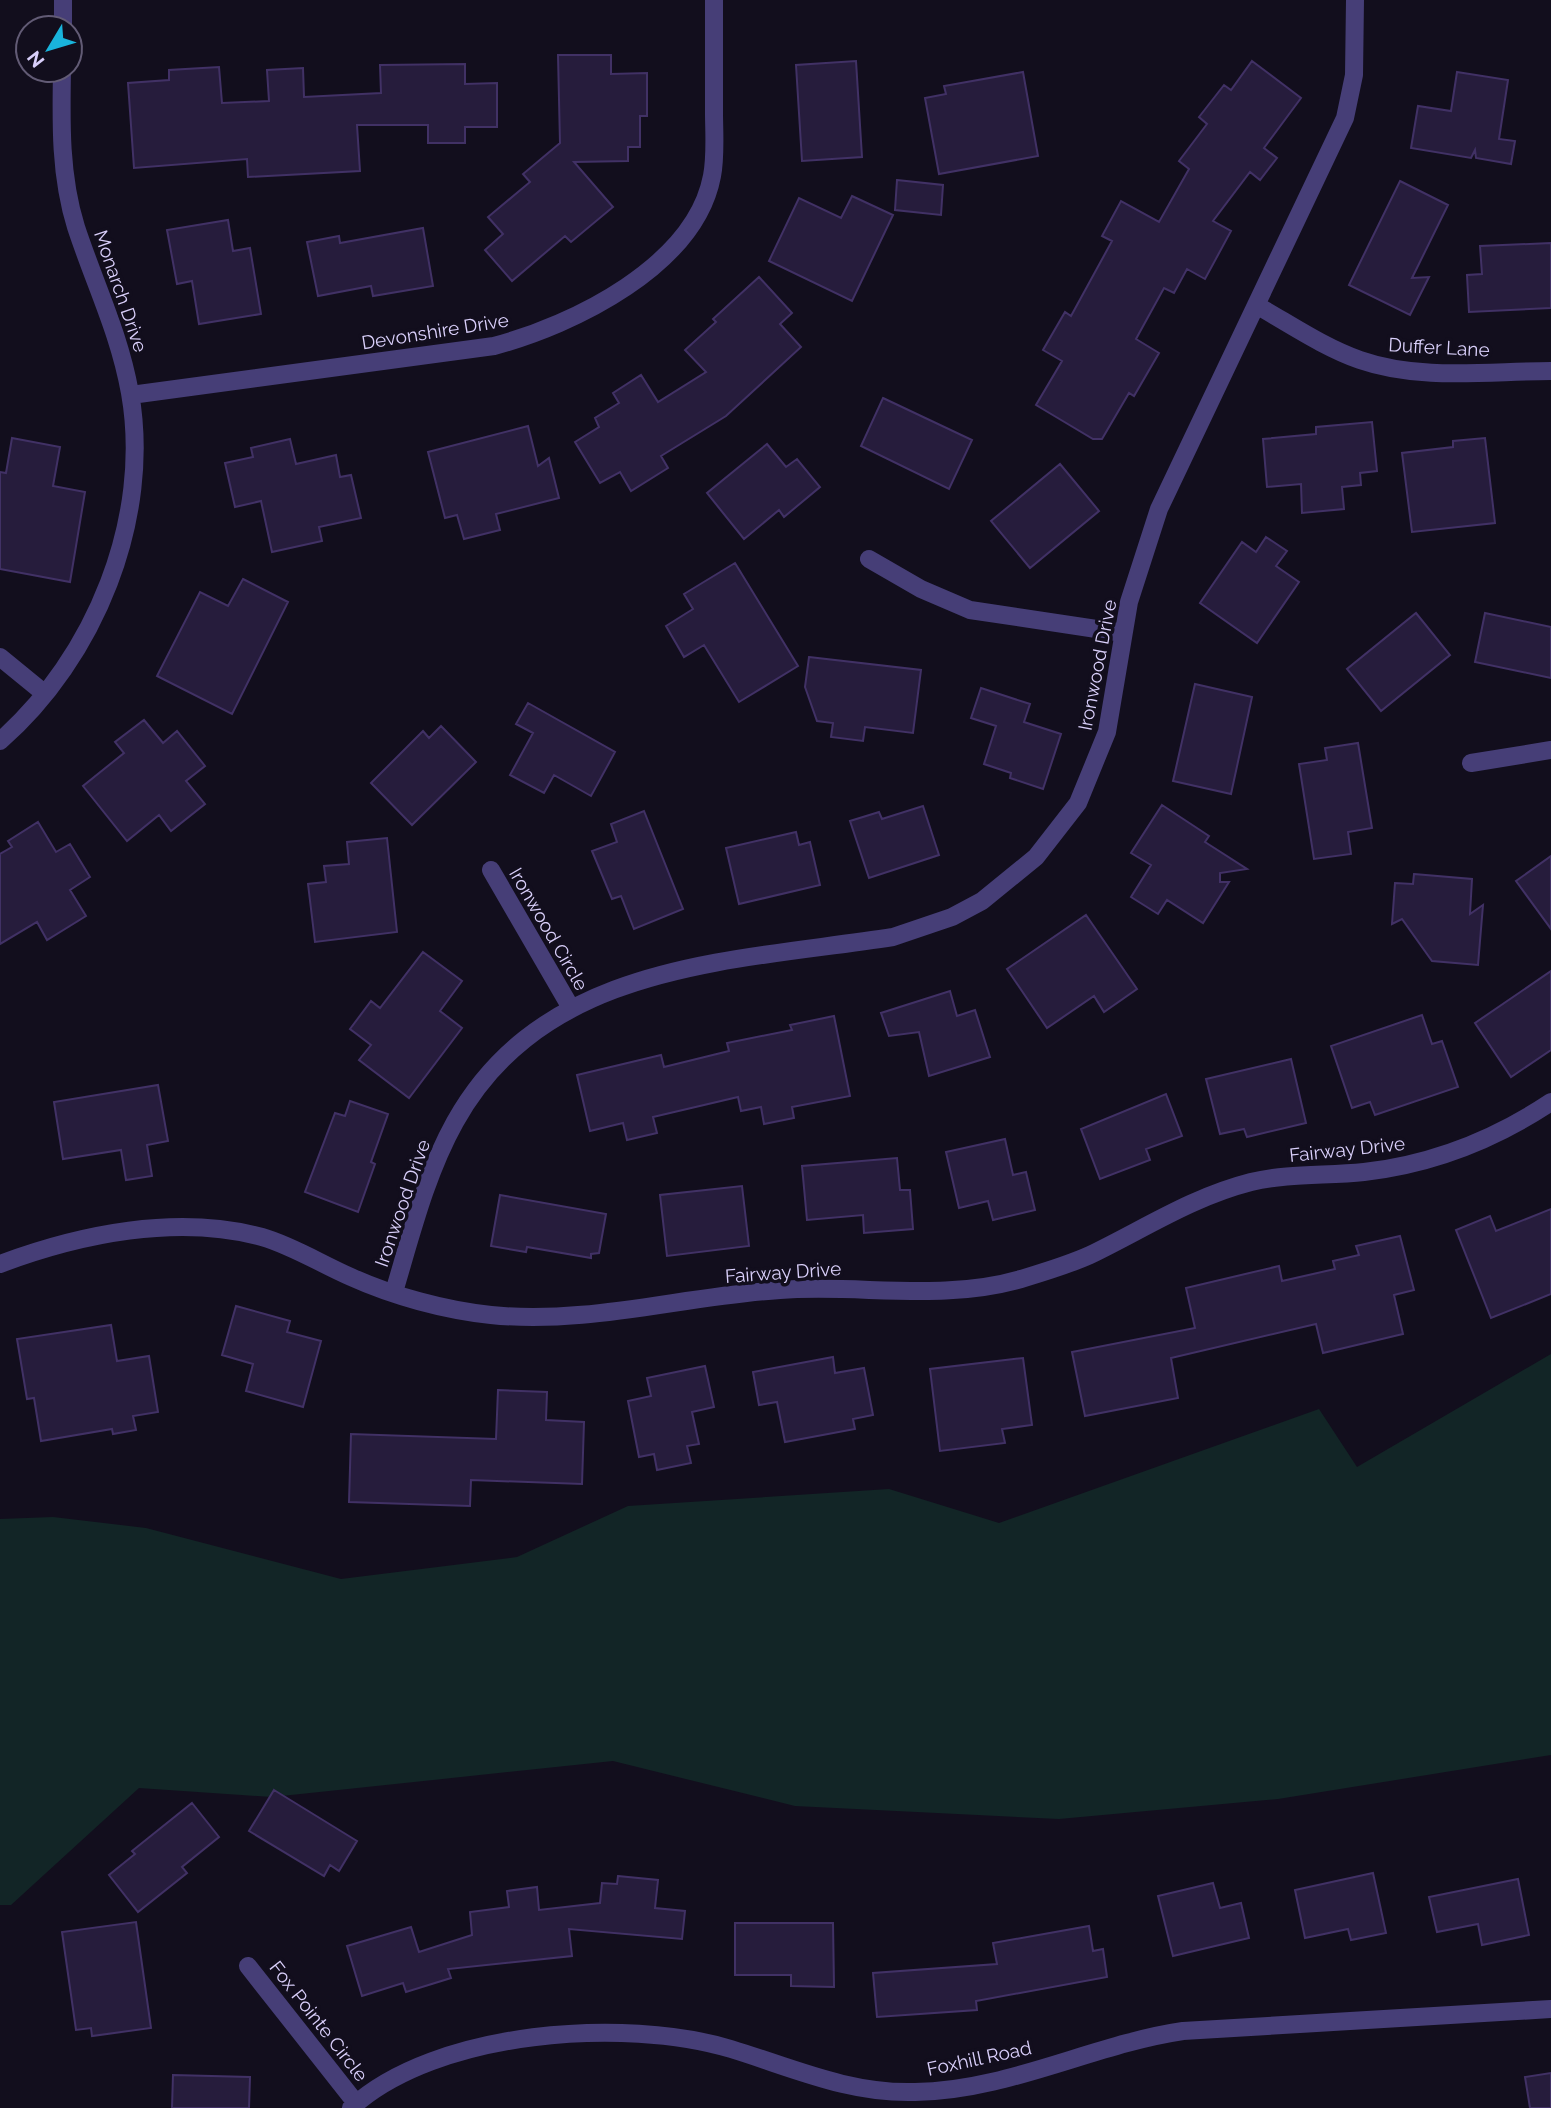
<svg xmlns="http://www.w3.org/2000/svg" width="1551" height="2108" font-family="Raleway,sans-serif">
  <rect width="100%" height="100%" fill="#120e1d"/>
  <path fill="#122526" d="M 1551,1354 L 1551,1755 L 1278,1799 L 1059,1819 L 795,1806 L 613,1761 L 272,1797 L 139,1788 L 11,1905 L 0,1905 L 0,1519 L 53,1517 L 146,1528 L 341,1579 L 517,1557 L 628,1506 L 889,1489 L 999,1523 L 1319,1409 L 1357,1467 Z"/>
  <path fill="#261c3c" stroke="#413165" stroke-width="2" d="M 558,55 L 611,55 L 611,74 L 647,73 L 647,116 L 640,116 L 640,147 L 628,147 L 628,161 L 574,162 L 613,207 L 571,242 L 565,236 L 512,281 L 485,250 L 503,234 L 488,217 L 530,182 L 523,174 L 560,143 Z
    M 856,61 L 862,157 L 802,161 L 796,65 Z
    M 1252,61 L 1301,98 L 1264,148 L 1277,158 L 1260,180 L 1250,172 L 1213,221 L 1231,231 L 1205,279 L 1187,269 L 1174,293 L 1164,288 L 1136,339 L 1159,353 L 1134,396 L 1129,393 L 1102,439 L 1093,439 L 1036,405 L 1062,361 L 1043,350 L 1065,312 L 1071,316 L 1112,241 L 1102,236 L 1121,201 L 1159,222 L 1189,169 L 1179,161 L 1207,124 L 1199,117 L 1224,85 L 1231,90 Z
    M 465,64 L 465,84 L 497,83 L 497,127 L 465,127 L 465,143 L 428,143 L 428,125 L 357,125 L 360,171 L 248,177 L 247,159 L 134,168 L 128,83 L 169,80 L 169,70 L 219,67 L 222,103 L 269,101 L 267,70 L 303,68 L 304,97 L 381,93 L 380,65 Z
    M 1023,72 L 1038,156 L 939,174 L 925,98 L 946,94 L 944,86 Z
    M 1457,72 L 1508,80 L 1499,139 L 1515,141 L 1511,164 L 1476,158 L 1475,150 L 1471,158 L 1411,148 L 1418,106 L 1451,111 Z
    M 897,180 L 943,185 L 941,215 L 895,210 Z
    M 1400,181 L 1448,205 L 1412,278 L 1429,277 L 1410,315 L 1349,285 Z
    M 852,196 L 893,215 L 852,301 L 769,261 L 799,198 L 841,218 Z
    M 228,220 L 233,251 L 250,248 L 261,314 L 199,324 L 192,281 L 177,284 L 167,230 Z
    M 423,228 L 433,286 L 373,296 L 371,286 L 318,296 L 307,242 L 339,236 L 340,243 Z
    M 1551,243 L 1551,308 L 1469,312 L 1467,275 L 1482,274 L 1480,246 Z
    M 759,277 L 792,313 L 780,324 L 801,347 L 726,416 L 661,456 L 668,468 L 631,491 L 620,472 L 600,483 L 575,442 L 599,427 L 595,418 L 619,403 L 613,393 L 641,375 L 658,402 L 706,372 L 685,350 L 716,322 L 713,319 Z
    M 883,398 L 972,440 L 949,489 L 861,446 Z
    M 1372,422 L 1377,471 L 1360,473 L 1361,485 L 1342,487 L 1344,509 L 1302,513 L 1301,484 L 1267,487 L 1263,439 L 1316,434 L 1316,427 Z
    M 528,426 L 538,466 L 549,458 L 559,498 L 496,514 L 500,530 L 464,539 L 457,515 L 445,518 L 428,452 Z
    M 12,438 L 60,447 L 53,486 L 85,492 L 70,582 L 0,569 L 0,472 L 6,473 Z
    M 1485,438 L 1495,523 L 1412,532 L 1402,453 L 1453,447 L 1453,441 Z
    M 290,439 L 296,464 L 336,455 L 340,477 L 351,475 L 361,518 L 319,527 L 322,541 L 272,552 L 261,501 L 235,507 L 225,463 L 253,457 L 251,448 Z
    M 767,444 L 786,467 L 797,459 L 820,487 L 784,517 L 779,510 L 744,539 L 707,493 Z
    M 1060,464 L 1099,511 L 1030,568 L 991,521 Z
    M 1266,537 L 1287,551 L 1276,566 L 1299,582 L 1257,643 L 1200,603 L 1242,542 L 1256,552 Z
    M 735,563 L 798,666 L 739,702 L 704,645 L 684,657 L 666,626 L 693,609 L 684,594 Z
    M 243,579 L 288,602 L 232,714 L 157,676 L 200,592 L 228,606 Z
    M 1416,613 L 1450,655 L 1381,711 L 1347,669 Z
    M 1485,613 L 1551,627 L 1551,678 L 1475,662 Z
    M 809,657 L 921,670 L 913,733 L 865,727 L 863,741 L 831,737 L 833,723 L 817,721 L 805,687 Z
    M 1195,684 L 1252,697 L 1231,794 L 1173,781 Z
    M 981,688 L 1030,704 L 1024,722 L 1061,734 L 1043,789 L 1010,778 L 1011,773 L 984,764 L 996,726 L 971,718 Z
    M 528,703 L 615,752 L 591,796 L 554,775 L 544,793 L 510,775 L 533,733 L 516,724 Z
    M 144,720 L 163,743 L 177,731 L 205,766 L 186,781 L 205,804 L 171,831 L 159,815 L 127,841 L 83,786 L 124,753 L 115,742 Z
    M 441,726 L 476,762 L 412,825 L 371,783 L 423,731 L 429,738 Z
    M 1358,743 L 1372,828 L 1348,832 L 1351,854 L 1314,859 L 1299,764 L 1327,760 L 1325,748 Z
    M 1162,805 L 1209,836 L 1205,842 L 1247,869 L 1220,873 L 1220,882 L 1229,882 L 1203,923 L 1167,900 L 1158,914 L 1131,897 L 1151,865 L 1131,853 Z
    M 923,806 L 939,855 L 869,878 L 850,821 L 879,812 L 882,819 Z
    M 644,811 L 683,909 L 634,929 L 621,896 L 612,899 L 592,851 L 617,842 L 611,824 Z
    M 38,822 L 56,852 L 70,844 L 90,877 L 70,890 L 86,916 L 47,940 L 37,922 L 0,944 L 0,854 L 12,847 L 8,841 Z
    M 796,832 L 799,845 L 810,842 L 820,885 L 739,904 L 726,848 Z
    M 387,838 L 397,932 L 315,942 L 308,884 L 326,882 L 324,866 L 349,864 L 347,842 Z
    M 1551,856 L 1551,929 L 1516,881 Z
    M 1414,874 L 1472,879 L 1470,914 L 1483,905 L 1478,965 L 1432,961 L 1402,919 L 1392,924 L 1395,883 L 1413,884 Z
    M 1086,915 L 1137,989 L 1104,1012 L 1094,996 L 1047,1028 L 1007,969 Z
    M 423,952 L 462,981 L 440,1011 L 462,1028 L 409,1098 L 359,1060 L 371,1045 L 350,1029 L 371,1001 L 380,1008 Z
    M 1551,971 L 1551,1050 L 1511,1077 L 1475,1023 Z
    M 950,991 L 957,1016 L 975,1010 L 990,1057 L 929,1076 L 919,1032 L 889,1036 L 881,1013 Z
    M 1422,1015 L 1432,1044 L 1442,1041 L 1458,1087 L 1375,1115 L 1370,1102 L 1352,1108 L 1331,1046 Z
    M 834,1016 L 850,1096 L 792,1107 L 794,1118 L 764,1124 L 761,1107 L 741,1111 L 738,1097 L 653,1117 L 657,1133 L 627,1140 L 623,1123 L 590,1131 L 577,1075 L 661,1055 L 664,1067 L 729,1051 L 727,1043 L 792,1030 L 790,1025 Z
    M 1291,1059 L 1306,1123 L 1247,1137 L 1244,1129 L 1220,1134 L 1206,1079 Z
    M 158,1085 L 168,1141 L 147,1145 L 152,1176 L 126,1180 L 121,1150 L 63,1159 L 54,1102 Z
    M 1166,1094 L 1182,1136 L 1146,1149 L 1150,1160 L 1100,1179 L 1081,1129 Z
    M 350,1101 L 388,1114 L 371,1162 L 375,1164 L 358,1212 L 305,1192 L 335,1113 L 345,1116 Z
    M 1005,1139 L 1013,1175 L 1026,1172 L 1035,1210 L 993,1220 L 988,1201 L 959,1208 L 946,1152 Z
    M 897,1158 L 900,1190 L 910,1190 L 913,1229 L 864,1233 L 863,1215 L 807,1220 L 802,1166 Z
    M 742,1186 L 749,1246 L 667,1256 L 660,1195 Z
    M 500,1195 L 606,1214 L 599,1253 L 591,1254 L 591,1258 L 527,1247 L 526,1252 L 491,1246 Z
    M 1551,1209 L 1551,1294 L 1491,1318 L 1456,1230 L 1490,1216 L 1496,1231 Z
    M 1400,1236 L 1414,1290 L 1394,1295 L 1403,1334 L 1323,1353 L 1316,1324 L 1171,1358 L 1178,1398 L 1085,1416 L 1072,1352 L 1195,1328 L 1186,1288 L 1279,1266 L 1282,1281 L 1335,1269 L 1333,1261 L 1359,1255 L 1356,1246 Z
    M 236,1306 L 290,1321 L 287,1332 L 321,1341 L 303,1407 L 246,1391 L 253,1364 L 222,1355 Z
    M 111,1325 L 117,1361 L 149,1356 L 158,1412 L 133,1416 L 136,1430 L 113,1434 L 112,1429 L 41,1441 L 34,1398 L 27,1399 L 17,1339 Z
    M 833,1357 L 835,1373 L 864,1368 L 873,1415 L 853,1419 L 855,1429 L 785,1442 L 777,1402 L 759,1405 L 753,1372 Z
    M 1023,1358 L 1032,1425 L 1002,1429 L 1005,1443 L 940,1451 L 930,1369 Z
    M 705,1366 L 714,1407 L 692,1412 L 699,1444 L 687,1446 L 691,1463 L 657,1470 L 654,1454 L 639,1457 L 628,1401 L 651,1396 L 647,1378 Z
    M 498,1390 L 547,1392 L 546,1420 L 584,1422 L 582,1484 L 471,1480 L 470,1506 L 349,1502 L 351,1434 L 496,1439 Z
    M 274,1790 L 357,1841 L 339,1871 L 330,1865 L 324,1876 L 249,1831 Z
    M 192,1803 L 219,1837 L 182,1867 L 187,1873 L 138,1912 L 109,1875 L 135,1854 L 132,1851 Z
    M 1373,1873 L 1386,1933 L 1351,1940 L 1348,1929 L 1305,1938 L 1295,1890 Z
    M 618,1876 L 658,1880 L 655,1908 L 685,1911 L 682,1939 L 569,1929 L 572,1956 L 448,1969 L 451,1978 L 406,1992 L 403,1983 L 362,1996 L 347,1946 L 411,1927 L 419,1952 L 472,1935 L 470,1912 L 509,1907 L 507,1891 L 537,1887 L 539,1910 L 600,1903 L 602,1883 L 617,1884 Z
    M 1518,1879 L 1529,1935 L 1482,1945 L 1478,1924 L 1437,1932 L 1429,1897 Z
    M 1213,1883 L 1220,1908 L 1241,1903 L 1249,1938 L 1173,1956 L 1158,1896 Z
    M 136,1922 L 151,2028 L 92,2036 L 91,2028 L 76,2030 L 62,1932 Z
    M 735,1923 L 833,1923 L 834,1987 L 791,1986 L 791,1975 L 735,1975 Z
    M 1089,1926 L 1093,1951 L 1103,1949 L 1107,1977 L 976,2001 L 977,2010 L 877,2017 L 873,1973 L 997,1964 L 993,1943 Z
    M 1551,2073 L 1551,2108 L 1530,2108 L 1525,2077 Z
    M 173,2075 L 250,2077 L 249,2108 L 172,2108 Z"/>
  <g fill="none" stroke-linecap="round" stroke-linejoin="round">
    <path stroke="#463e77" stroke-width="18" d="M 63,28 L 63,0
      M 1256,305 C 1290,324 1323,347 1360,360 C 1420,381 1489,371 1551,371
      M 131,395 L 494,346 C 573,325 695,266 712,176 C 716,156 714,133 714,112 C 714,75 714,37 714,0
      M 869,559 L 921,589 L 970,610 L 1123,633
      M 0,657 L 44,693
      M 0,741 C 95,658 152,518 130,393 C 119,332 95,285 76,227 C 60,176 61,123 62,70
      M 1471,763 L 1551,750
      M 491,870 L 571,1008
      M 0,1264 C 80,1234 177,1214 262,1237 C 293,1246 321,1264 351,1277 C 393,1296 444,1310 491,1315 C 588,1325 683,1296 780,1290 C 860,1284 942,1302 1021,1279 C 1044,1272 1068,1265 1090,1255 C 1144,1229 1192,1197 1251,1182 C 1289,1173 1326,1176 1364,1172 C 1433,1164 1494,1140 1551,1102
      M 394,1292 C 411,1235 426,1174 455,1122 C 545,961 733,962 893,937 L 952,917 L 982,901 L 1036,857 L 1078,803 L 1107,732 L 1129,602 L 1159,509 L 1345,118 L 1354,75 L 1355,0
      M 248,1966 L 356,2103
      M 351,2108 C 436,2030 625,2017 731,2049 C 793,2068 849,2094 915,2092 C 1007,2091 1094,2044 1183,2031 L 1551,2009"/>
  </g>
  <g text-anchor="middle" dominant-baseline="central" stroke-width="7" stroke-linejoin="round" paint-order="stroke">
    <g font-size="19" fill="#d9cffa" stroke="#120e1d">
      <text transform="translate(121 291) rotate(71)">Monarch Drive</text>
      <text transform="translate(435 331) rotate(-9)">Devonshire Drive</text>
      <text transform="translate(1439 347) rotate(3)">Duffer Lane</text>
      <text transform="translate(1097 665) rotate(-79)">Ironwood Drive</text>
      <text transform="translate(549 929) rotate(60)">Ironwood Circle</text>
      <text transform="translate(1347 1149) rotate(-6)">Fairway Drive</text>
      <text transform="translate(402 1203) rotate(-71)">Ironwood Drive</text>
      <text transform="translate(783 1272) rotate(-4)">Fairway Drive</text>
      <text transform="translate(319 2021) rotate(52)">Fox Pointe Circle</text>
      <text transform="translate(979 2058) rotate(-12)">Foxhill Road</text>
    </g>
  </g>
  <g transform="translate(49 49) rotate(232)"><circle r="33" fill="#120e1d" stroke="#625b75" stroke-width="2"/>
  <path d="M0-5L12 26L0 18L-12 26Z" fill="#19b4dc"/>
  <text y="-10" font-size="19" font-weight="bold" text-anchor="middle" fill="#d9cffa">N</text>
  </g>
</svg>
